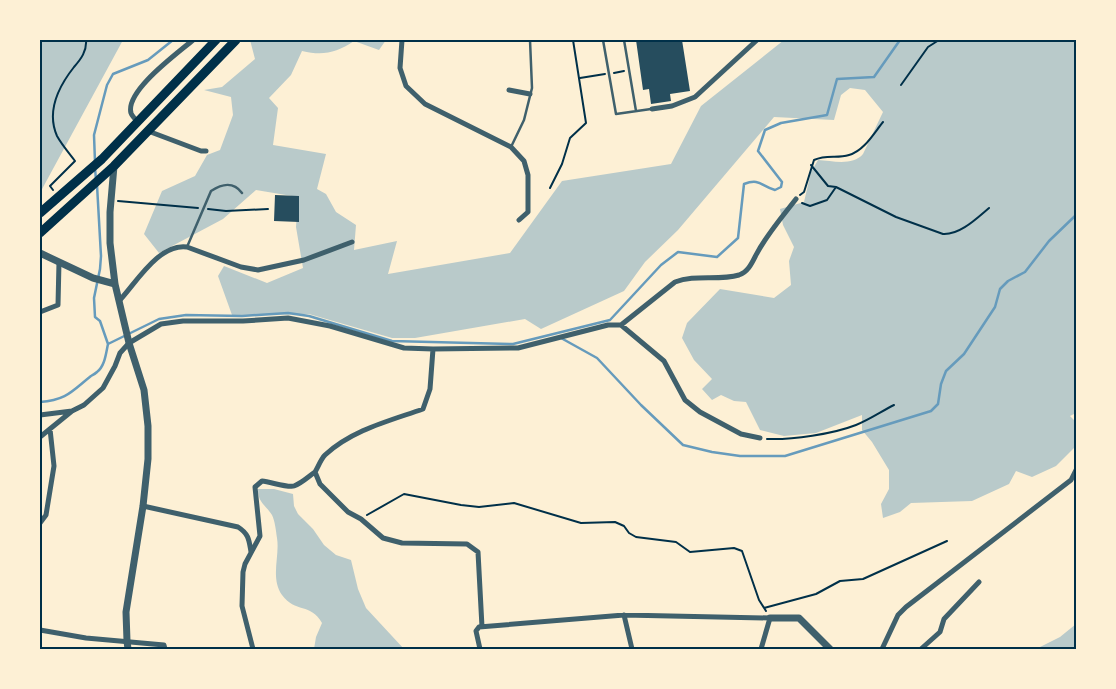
<svg xmlns="http://www.w3.org/2000/svg" width="1116" height="689" font-family="'Exo 2',sans-serif">
  <rect width="100%" height="100%" fill="#fdf0d5"/>
  <path fill="#b9caca" d="M 40,40 L 123,40 L 41,191 L 40,190 Z
    M 250,40 L 386,40 L 379,50 L 354,41 C 336,53 323,56 302,51 L 291,75 L 269,98 L 278,108 L 273,145 L 326,154 L 317,189 L 326,194 L 336,212 L 356,225 L 354,250 L 397,241 L 388,274 L 510,253 L 562,181 L 671,164 L 701,106 L 784,40 L 1076,40 L 1076,413 L 1070,416 L 1076,422 L 1076,446 L 1056,466 L 1032,477 L 1016,471 L 1009,484 L 972,501 L 911,503 L 900,512 L 883,518 L 881,504 L 889,489 L 889,470 L 872,442 L 862,430 L 862,415 L 816,433 L 784,436 L 760,430 L 746,402 L 734,401 L 721,395 L 712,400 L 702,389 L 712,379 L 694,360 L 682,338 L 687,323 L 720,289 L 774,298 L 791,285 L 789,261 L 794,247 L 783,225 L 780,209 L 804,202 L 811,172 L 818,160 C 833,161 853,166 863,154 L 883,112 L 865,90 L 850,88 L 841,95 L 834,120 L 774,117 L 678,230 L 645,262 L 624,291 L 541,329 L 525,319 L 415,338 L 392,338 L 309,314 L 232,315 L 218,276 L 224,266 L 267,283 L 303,268 L 296,227 L 298,197 L 256,190 L 223,219 L 159,253 L 144,234 L 162,191 L 195,176 L 207,155 L 220,150 L 233,115 L 231,97 L 204,90 L 222,87 L 255,59 Z
    M 258,489 L 274,489 L 293,494 L 294,506 L 298,514 L 313,529 L 324,545 L 336,555 L 351,560 L 358,589 L 366,608 L 404,649 L 314,649 L 316,637 L 322,623 C 311,603 295,613 282,595 C 270,578 280,556 277,538 C 276,531 275,521 272,515 C 265,504 258,503 258,489 Z
    M 1076,624 L 1076,649 L 1040,649 L 1040,647 L 1060,637 Z"/>
  <g fill="none" stroke-linecap="round" stroke-linejoin="round">
    <path stroke="#669bbc" stroke-width="2.5" d="M 95,162 L 94,135 L 107,85 L 113,74 L 148,60 L 173,40
      M 95,168 L 96,180
      M 97,185 L 101,256 L 100,269 L 94,298 L 95,317 L 100,321 L 108,344
      M 561,338 L 597,358 L 641,405 L 683,445 L 712,452 L 740,456 L 785,456 L 931,411 L 938,404 L 941,384 L 946,371 L 964,354 L 995,307 L 1000,289 L 1008,281 L 1025,272 L 1049,241 L 1076,215
      M 108,344 L 159,319 L 186,315 L 242,316 L 288,313 L 309,316 L 392,341 L 513,344 L 610,320 L 661,265 L 678,252 L 717,257 L 738,238 L 744,184 C 760,178 761,186 775,190 L 781,187 L 782,182 L 758,151 L 765,130 L 781,123 L 827,115 L 837,79 L 874,77 L 900,40
      M 40,402 C 67,400 72,391 91,376 C 93,375 95,374 97,372 C 105,366 106,353 108,344"/>
  </g>
  <path fill="#264d5e" d="M 636,40 L 682,40 L 690,91 L 670,94 L 671,101 L 651,104 L 649,89 L 643,90 Z
    M 275,195 L 299,196 L 299,222 L 274,221 Z"/>
  <g fill="none" stroke-linecap="round" stroke-linejoin="round">
    <path stroke="#003049" stroke-width="2" d="M 614,73 L 624,71
      M 580,78 L 605,74
      M 901,85 L 928,47 L 939,40
      M 811,165 L 828,186 L 836,187 L 896,217 L 943,234 C 960,235 977,218 989,208
      M 550,188 L 562,164 L 570,138 L 586,123 L 573,40
      M 53,190 L 50,186 L 75,161 C 69,153 62,145 57,136 C 46,111 59,86 74,67 C 81,59 87,51 86,40
      M 800,195 L 804,192 L 814,160 C 827,154 837,159 849,155 C 864,151 874,133 883,122
      M 118,201 L 198,208
      M 802,203 L 810,206 L 827,200 L 836,187
      M 208,209 L 226,211 L 268,209
      M 767,439 C 792,440 833,434 856,425 C 869,420 882,411 894,405
      M 367,515 L 404,494 L 461,505 L 479,507 L 514,503 L 581,523 L 615,522 L 624,526 L 629,533 L 636,537 L 676,542 L 690,552 L 734,548 L 742,551 L 759,600 L 766,611
      M 764,608 L 816,594 L 840,581 L 863,579 L 947,541"/>
    <path stroke="#3f606c" stroke-width="2.5" d="M 603,40 L 616,114 L 651,109
      M 624,40 L 636,111
      M 511,147 L 524,120 L 532,88 L 530,40
      M 187,247 L 211,191 C 222,184 233,181 242,193"/>
    <path stroke="#3f606c" stroke-width="5" d="M 402,40 L 400,68 L 406,86 L 425,104 L 511,147 L 524,161 L 528,175 L 528,212 L 519,220
      M 509,90 L 530,94
      M 652,109 L 672,106 L 695,97 L 757,40
      M 138,122 C 135,119 132,116 131,113 C 125,91 178,53 193,40
      M 148,131 L 201,151 L 206,151
      M 119,301 C 136,283 159,243 187,247 L 241,267 L 258,270 L 304,260 L 352,242
      M 40,312 L 58,305 L 59,262
      M 621,325 L 664,361 L 685,400 L 700,412 L 741,434 L 760,438
      M 433,349 L 430,389 L 423,409 C 389,421 352,430 325,455 C 321,459 318,467 315,472 L 320,484 L 348,512 L 361,519 L 383,538 L 402,543 L 467,544 L 478,552 L 482,627
      M 40,415 L 72,411
      M 40,437 L 72,411 L 84,405 L 103,388 L 115,366 L 120,353 L 129,343 L 161,324 L 183,321 L 243,321 L 288,318 L 330,326 L 404,348 L 433,349 L 518,348 L 608,325 L 621,325 L 675,282 C 695,274 718,281 739,275 C 748,272 752,263 756,255 C 767,234 782,217 796,199
      M 143,506 L 238,527 C 249,534 249,540 251,552
      M 40,523 L 46,515 L 54,466 L 50,429
      M 624,615 L 632,649
      M 40,630 L 86,638 L 164,645 L 165,649
      M 253,649 L 242,606 L 243,572 L 245,564 L 260,536 L 255,487 L 262,481 C 271,482 288,488 294,486 C 302,483 309,476 315,472
      M 480,649 L 476,631 L 479,627 L 624,615 L 770,618 L 761,649
      M 882,649 L 898,615 L 906,607 L 1071,480 L 1076,470
      M 921,649 L 940,632 L 944,619 L 979,582"/>
    <path stroke="#3f606c" stroke-width="7" d="M 114,166 L 110,212 L 110,243 L 115,284 L 129,343 L 144,390 L 148,426 L 148,459 L 143,506 L 126,612 L 127,641 L 128,649
      M 40,253 L 93,278 L 115,284
      M 770,618 L 799,618 L 830,649"/>
    <path stroke="#003049" stroke-width="9" d="M 40,213 L 102,159 L 216,40
      M 40,233 L 114,166 L 236,40"/>
  </g>
  <rect width="1116" height="689" fill="none" stroke="#fdf0d5" stroke-width="82"/>
  <rect x="41" y="41" width="1034" height="607" fill="none" stroke="#003049" stroke-width="2"/>
</svg>
